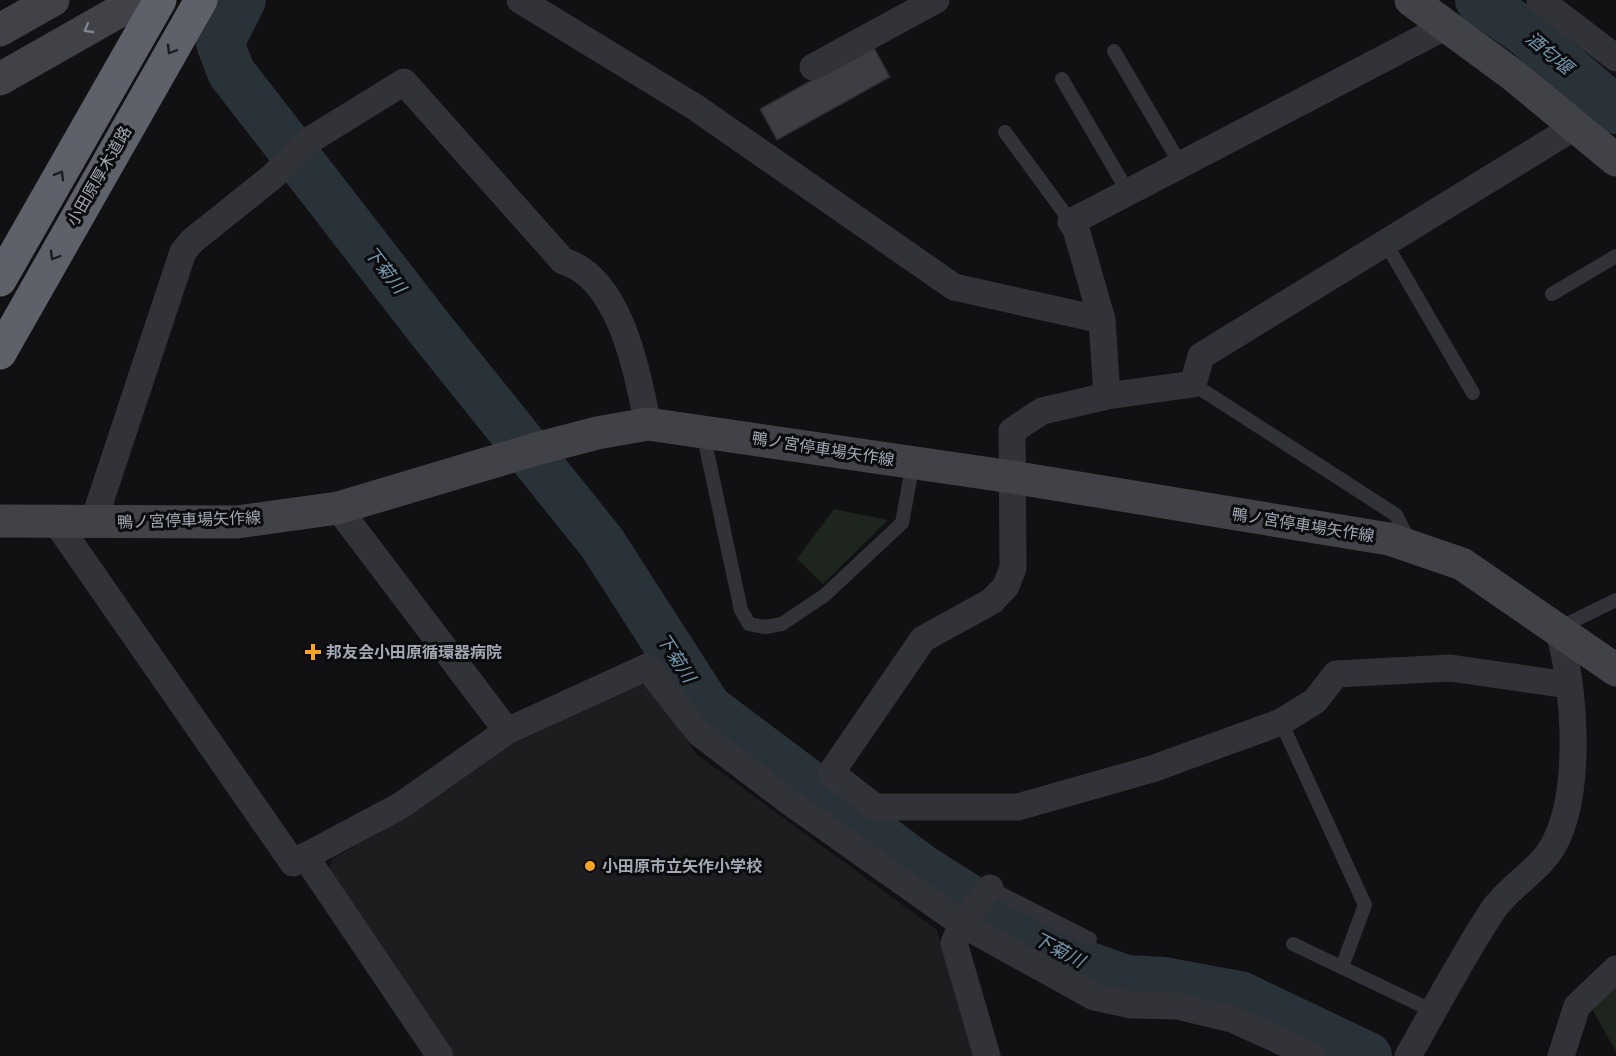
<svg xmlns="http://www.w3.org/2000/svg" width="1616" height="1056" font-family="Rubik,'Noto Sans JP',sans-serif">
  <rect width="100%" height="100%" fill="#111113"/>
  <path fill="#1d1d20" d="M 641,684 L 651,687 L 696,754 L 937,930 L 974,1056 L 451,1056 L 328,874 L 332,859 L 402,819 L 504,748 L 564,717 Z"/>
  <path fill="#1d251e" d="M 834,509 L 888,520 L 823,584 L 797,559 Z
    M 1616,980 L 1616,1052 L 1590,1005 Z"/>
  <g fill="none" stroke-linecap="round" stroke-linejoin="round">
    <path stroke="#293238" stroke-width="48" d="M 242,0 L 220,43 L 231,72 L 431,330 L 602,543 L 708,708 L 920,867 L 999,917 L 1087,965 L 1126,979 L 1164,981 L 1240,995 L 1368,1056
      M 1479,0 L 1525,32 L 1616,110"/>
  </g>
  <path fill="#3d3e43" stroke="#2b2b2f" stroke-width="1.5" d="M 873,46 L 890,77 L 777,140 L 760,109 Z"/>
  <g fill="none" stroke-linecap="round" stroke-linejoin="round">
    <path stroke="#323338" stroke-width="14" d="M 1114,51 L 1181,165
      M 1062,79 L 1128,192
      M 1005,132 L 1071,222
      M 1385,242 L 1473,393
      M 1552,294 L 1616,256
      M 1193,384 L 1396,515 L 1409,541
      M 703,433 L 741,610 L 749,624 L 765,627 L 782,624 L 825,595 L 902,523 L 913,463
      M 1559,628 L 1616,600
      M 1281,722 L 1365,905 L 1342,967
      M 990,888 L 1090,939
      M 1293,944 L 1433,1011"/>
    <path stroke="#323338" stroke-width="27" d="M 520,0 L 695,107 L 954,287 L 1102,320
      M 1540,0 L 1616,58
      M 813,67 L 936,0
      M 1107,396 L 1102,320 L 1076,229 L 1071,222 L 1446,26
      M 338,508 L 507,731 L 647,667 L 699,733 L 791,803 L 962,924 L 1094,997 L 1131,1005 L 1178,1006 L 1232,1019 L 1313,1056
      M 56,522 L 293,863 L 400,806 L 507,731
      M 93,523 L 183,252 L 192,241 L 272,177 L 310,140 L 404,82 L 563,261 C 621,278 637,373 648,424
      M 1568,685 L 1450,668 L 1336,674 L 1315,701 L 1281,722 L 1152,769 L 1018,807 L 875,807 L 831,773 L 923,639 L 992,601 L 1006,586 L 1013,568 L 1012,431 L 1042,411 L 1107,396 L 1193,384 L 1201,356 L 1576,126
      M 305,856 L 440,1056
      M 987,1056 L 954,943 L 962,924 L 990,888
      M 1408,1056 C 1436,1007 1462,957 1493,910 C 1507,889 1532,875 1547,855 C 1585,806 1575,684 1558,629
      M 1561,1056 L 1577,1006 L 1616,969"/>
    <path stroke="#404248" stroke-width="33" d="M 1411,0 L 1513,75 L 1616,160
      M 0,30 L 53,0
      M 0,79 L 139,0
      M 0,521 L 237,522 L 338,508 L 536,449 L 597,433 L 648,424 L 1012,477 L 1389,539 L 1462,564 L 1616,670"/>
    <path stroke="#5e6169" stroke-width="33" d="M 0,280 L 160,0
      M 0,353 L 201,0"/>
  </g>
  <defs><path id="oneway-chevron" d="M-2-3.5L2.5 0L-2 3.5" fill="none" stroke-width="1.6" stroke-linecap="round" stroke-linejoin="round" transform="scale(1.5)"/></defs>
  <use stroke="#80848e" href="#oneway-chevron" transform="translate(88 29) rotate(150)"/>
  <g stroke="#1c1d20">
    <use href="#oneway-chevron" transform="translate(171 50) rotate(120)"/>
    <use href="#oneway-chevron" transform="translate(60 175) rotate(-60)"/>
    <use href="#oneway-chevron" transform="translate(54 256) rotate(120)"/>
  </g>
  <g fill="#f6a426" stroke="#0c0c0e" stroke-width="2">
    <path d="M310 643h6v6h6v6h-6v6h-6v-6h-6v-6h6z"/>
    <circle cx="590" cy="866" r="6"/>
  </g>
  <g text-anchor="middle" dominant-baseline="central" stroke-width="6" stroke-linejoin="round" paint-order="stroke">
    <g font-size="16" fill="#a2a8b4" stroke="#0c0c0e">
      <text transform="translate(99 176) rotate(-60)">小田原厚木道路</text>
      <text transform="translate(823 449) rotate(9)">鴨ノ宮停車場矢作線</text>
      <text transform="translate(189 520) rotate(-2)">鴨ノ宮停車場矢作線</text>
      <text transform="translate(1303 525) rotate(9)">鴨ノ宮停車場矢作線</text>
    </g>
    <g font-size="16" font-weight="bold" fill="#a2a8b4" stroke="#0c0c0e" text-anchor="start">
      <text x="326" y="652">邦友会小田原循環器病院</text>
      <text x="602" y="866">小田原市立矢作小学校</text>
    </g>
    <g font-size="18" font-style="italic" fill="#7799b0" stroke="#0c0c0e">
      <text transform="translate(1549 53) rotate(40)">酒匂堰</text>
      <text transform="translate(385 270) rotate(52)">下菊川</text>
      <text transform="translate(676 658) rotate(57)">下菊川</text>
      <text transform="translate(1059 950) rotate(28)">下菊川</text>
    </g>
  </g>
</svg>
